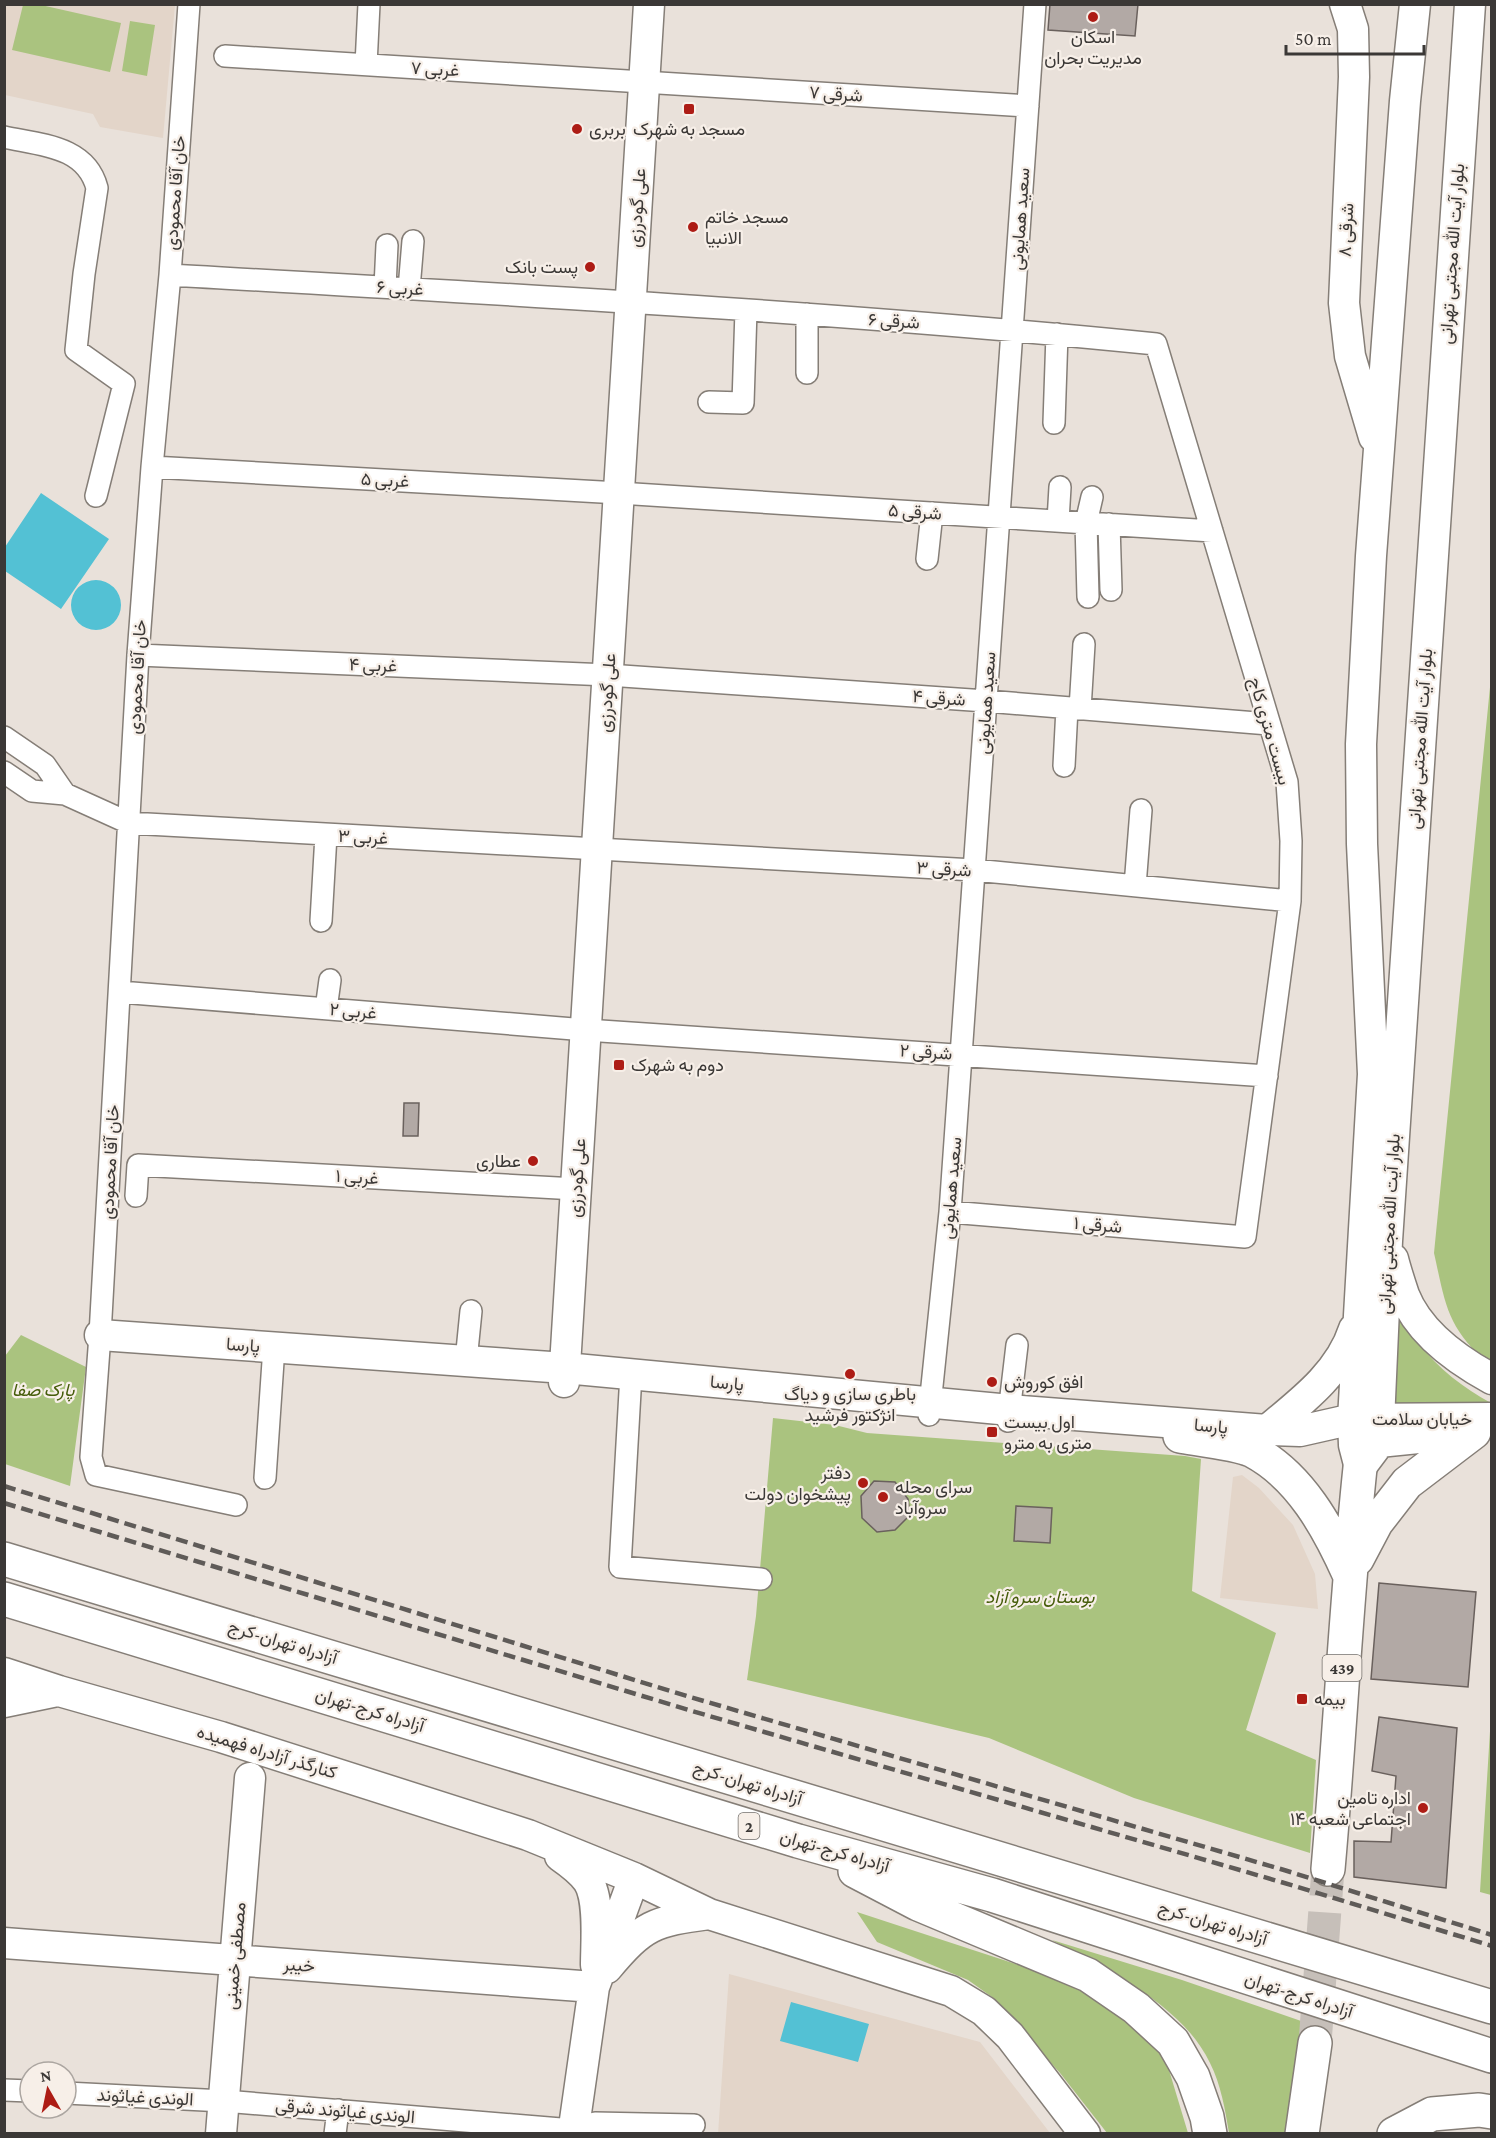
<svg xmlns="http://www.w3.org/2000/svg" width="1496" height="2138" font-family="'Crimson Pro',Vazirmatn,serif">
  <rect width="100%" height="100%" fill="#e9e1da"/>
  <path fill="#e3d5c9" d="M 5,5 L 175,5 L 163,138 L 100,127 L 93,114 L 5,95 Z
    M 1242,1475 L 1259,1488 L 1293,1525 L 1315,1574 L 1318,1609 L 1220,1598 L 1233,1477 Z
    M 729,1974 L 980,2042 L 1050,2133 L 718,2134 Z"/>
  <path fill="#aac37f" d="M 23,5 L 41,5 L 121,23 L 110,72 L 12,50 Z
    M 130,21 L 155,25 L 147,76 L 122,71 Z
    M 1491,677 L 1491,1366 C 1447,1328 1446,1307 1434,1253 Z
    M 1395,1287 C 1402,1304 1408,1327 1419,1343 C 1438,1369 1464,1388 1491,1403 L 1392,1407 Z
    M 21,1335 L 86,1367 L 70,1486 L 5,1464 L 5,1356 Z
    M 773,1418 L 835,1425 L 867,1433 L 1185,1456 L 1201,1459 L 1192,1591 L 1276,1633 L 1246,1730 L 1316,1760 L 1310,1853 L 1134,1798 L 989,1738 L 747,1680 L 756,1616 Z
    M 1491,1715 L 1491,1895 L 1480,1892 Z
    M 857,1912 L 1098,1991 L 1152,2034 L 1169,2070 L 1188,2133 L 1107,2133 L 1060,2073 L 992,1997 L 968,1980 L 877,1942 Z
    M 1052,1940 L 1182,1980 L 1304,2022 L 1289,2133 L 1229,2133 C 1225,2109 1221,2085 1210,2063 C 1182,2004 1106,1970 1052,1940 Z"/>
  <path fill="#53c1d4" d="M 41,493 L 109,539 L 61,609 L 5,571 L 5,547 Z
    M71 605a25 25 0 1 1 50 0a25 25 0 1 1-50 0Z
    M 791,2002 L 869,2024 L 858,2062 L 780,2041 Z"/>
  <path fill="#b2a9a5" stroke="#6a615d" stroke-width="1.5" d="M 1050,4 L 1138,4 L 1135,36 L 1048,30 Z
    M 404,1103 L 419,1103 L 418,1136 L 403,1136 Z
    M 874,1481 L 895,1482 L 908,1499 L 910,1515 L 895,1530 L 877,1532 L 862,1518 L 861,1496 Z
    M 1016,1506 L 1052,1508 L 1050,1543 L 1014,1541 Z
    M 1379,1583 L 1476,1592 L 1468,1687 L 1371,1679 Z
    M 1379,1717 L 1457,1728 L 1446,1888 L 1354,1877 L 1354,1841 L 1391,1842 L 1396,1776 L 1372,1771 Z"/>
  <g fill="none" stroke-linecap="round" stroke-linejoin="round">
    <path stroke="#c6bfb9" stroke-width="33" stroke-dasharray="33 16" stroke-linecap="butt" d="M 1315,2043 L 1328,1869"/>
    <g stroke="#857e77" stroke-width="24">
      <path id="street" d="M 189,4 L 170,275 L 152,467 L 138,655 L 100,1335 L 91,1457 L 96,1475 L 236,1505
        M 225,56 L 1028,106
        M 366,65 L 369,4
        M 4,137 C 41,145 86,146 97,188 L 84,274 L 76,350 L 124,384 L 96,496
        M 170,275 C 499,294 828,311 1156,344 L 1287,782 L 1291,841 L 1290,901 L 1245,1237 L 950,1212
        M 385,287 L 387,245
        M 409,289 L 413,241
        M 807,314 L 807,373
        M 709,402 L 743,403 L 746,310
        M 1054,423 L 1057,334
        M 152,467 L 619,493 L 1212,531
        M 1058,521 L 1060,487
        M 1109,524 L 1111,590
        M 927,559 L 932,513
        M 1088,597 L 1086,523 L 1092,497
        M 138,655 L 608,675 L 986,701 L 1269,724
        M 1080,709 L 1084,644
        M 4,737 L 45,765 L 65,794
        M 1064,766 L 1067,708
        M 4,772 L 32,791 L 65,794 L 129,823 L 974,870 L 1290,901
        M 1135,886 L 1141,810
        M 321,921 L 326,835
        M 120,992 L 586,1030 L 1267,1076
        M 326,1009 L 330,980
        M 136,1196 L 138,1165 L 576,1189
        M 466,1361 L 471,1311
        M 631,1374 L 620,1567 L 761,1579
        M 929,1415 L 950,1212 L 1035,4
        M 1008,1421 L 1017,1345
        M 265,1478 L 274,1347
        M 4,2090 L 30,2091
        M 66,2093 L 224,2101 L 573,2130 L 595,2123 L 694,2125
        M 335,2134 L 338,2110"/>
    </g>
    <g stroke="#857e77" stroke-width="33">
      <path id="secondary" d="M 1345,4 L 1353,29 L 1354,77 L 1344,303 L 1350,356 L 1374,437
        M 1393,1259 C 1396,1271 1400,1283 1404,1295 C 1419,1333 1457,1360 1492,1379
        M 100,1335 L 565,1368 L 1010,1410 L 1267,1430 L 1300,1431 L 1353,1419 L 1492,1418
        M 564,1382 L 649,4
        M 1267,1430 C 1301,1402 1340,1373 1354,1329
        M 1359,1444 L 1448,1435
        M 1360,1468 L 1378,1444 L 1387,1241 L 1470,4
        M 1360,1468 L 1354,1445 L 1353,1419 L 1373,1074 L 1362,844 L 1361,744 L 1371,556 L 1405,101 L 1415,4
        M 4,1673 L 59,1691 L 221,1737 L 528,1835 L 634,1878 L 709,1914 L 951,1991 L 984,2011 L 1010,2036 L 1085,2134
        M 4,1702 L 57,1691
        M 560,1856 C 570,1863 581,1871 588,1881 C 600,1899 596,1943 596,1965
        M 4,1943 L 594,1987
        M 607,1968 C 643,1925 654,1921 709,1914
        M 221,2134 L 250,1778
        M 573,2134 L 594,1987 L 634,1878"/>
    </g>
    <g stroke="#857e77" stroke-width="36">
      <path id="primary" d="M 1180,1436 C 1197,1439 1240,1444 1253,1451 C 1300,1476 1328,1527 1349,1574
        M 1357,1559 L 1376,1523 L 1407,1483 L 1474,1432
        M 1328,1869 C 1340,1735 1346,1601 1360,1468
        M 1302,2134 L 1315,2043"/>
    </g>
    <g stroke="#857e77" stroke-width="36">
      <path id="highway" d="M 4,1559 L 1492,2007
        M 4,1599 L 798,1841 L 992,1895 L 1492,2056
        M 855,1871 L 918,1904 L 1088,1975 L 1136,2008 L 1173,2042 L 1193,2077 L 1207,2117 L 1210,2134
        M 1394,2134 L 1432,2114 L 1479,2110 L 1492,2112"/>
    </g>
    <use href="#street" stroke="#fff" stroke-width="21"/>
    <use href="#secondary" stroke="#fff" stroke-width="30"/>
    <use href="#primary" stroke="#fff" stroke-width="33"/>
    <use href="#highway" stroke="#fff" stroke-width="33"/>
    <path stroke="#5f5b58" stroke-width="4.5" stroke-dasharray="12 6" stroke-linecap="butt" d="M 4,1486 L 690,1697 L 1284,1870 L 1492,1935
      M 4,1503 L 692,1711 L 1281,1882 L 1492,1946"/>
  </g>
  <g fill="#ad1c15" stroke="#f7efe8" stroke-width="2">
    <circle cx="1093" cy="17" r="6"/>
    <rect x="683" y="103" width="12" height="12" rx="3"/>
    <circle cx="577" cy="129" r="6"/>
    <circle cx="693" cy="227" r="6"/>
    <circle cx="590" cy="267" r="6"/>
    <rect x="613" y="1059" width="12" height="12" rx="3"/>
    <circle cx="533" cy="1161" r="6"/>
    <circle cx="850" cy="1374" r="6"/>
    <circle cx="992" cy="1382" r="6"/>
    <rect x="986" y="1426" width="12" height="12" rx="3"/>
    <circle cx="863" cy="1483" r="6"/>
    <circle cx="883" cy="1497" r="6"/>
    <rect x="1296" y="1693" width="12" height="12" rx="3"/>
    <circle cx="1423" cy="1808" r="6"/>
  </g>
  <g text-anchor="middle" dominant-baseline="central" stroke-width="4.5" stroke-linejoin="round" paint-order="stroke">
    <g fill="#f7efe8" stroke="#736f6b" stroke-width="1.5">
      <rect x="1322.5" y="1655" width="39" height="26" rx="4.5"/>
      <rect x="738.5" y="1813" width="21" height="26" rx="4.5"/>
    </g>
    <g font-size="16" font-weight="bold" fill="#3b3836">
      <text x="1342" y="1668">439</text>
      <text x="749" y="1826">2</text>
    </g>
    <g font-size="18" fill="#3b3836" stroke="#f7efe8" text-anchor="start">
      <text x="1093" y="37" text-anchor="middle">اسکان<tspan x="1093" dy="21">مدیریت بحران</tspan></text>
      <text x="589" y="129">بربری</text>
      <text x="689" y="129" text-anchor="middle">مسجد به شهرک</text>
      <text x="705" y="217">مسجد خاتم<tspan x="705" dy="21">الانبیا</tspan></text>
      <text x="578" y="267" text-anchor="end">پست بانک</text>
      <text x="631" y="1065">دوم به شهرک</text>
      <text x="521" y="1161" text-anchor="end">عطاری</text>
      <text x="1004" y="1382">افق کوروش</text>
      <text x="850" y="1394" text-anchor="middle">باطری سازی و دیاگ<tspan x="850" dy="21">انژکتور فرشید</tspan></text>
      <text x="1004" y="1422">اول بیست<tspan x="1004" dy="21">متری به مترو</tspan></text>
      <text x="851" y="1473" text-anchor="end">دفتر<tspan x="851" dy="21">پیشخوان دولت</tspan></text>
      <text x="895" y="1487">سرای محله<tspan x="895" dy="21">سروآباد</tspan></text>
      <text x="1314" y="1699">بیمه</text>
      <text x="1411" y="1798" text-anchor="end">اداره تامین<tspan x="1411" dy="21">اجتماعی شعبه ۱۴</tspan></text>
    </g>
    <g font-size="18" fill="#3b3836" stroke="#f7efe8">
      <text transform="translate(435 69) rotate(3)">۷ غربی</text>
      <text transform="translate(836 94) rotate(4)">۷ شرقی</text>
      <text transform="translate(175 193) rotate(-86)">خان آقا محمودی</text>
      <text transform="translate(637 208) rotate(-86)">علی گودرزی</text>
      <text transform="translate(1020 219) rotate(-86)">سعید همایونی</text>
      <text transform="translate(1346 230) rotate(-87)">۸ شرقی</text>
      <text transform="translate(1452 254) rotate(-86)">بلوار آیت الله مجتبی تهرانی</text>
      <text transform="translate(400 288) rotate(3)">۶ غربی</text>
      <text transform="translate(894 321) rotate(4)">۶ شرقی</text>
      <text transform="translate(385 480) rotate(3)">۵ غربی</text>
      <text transform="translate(915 512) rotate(4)">۵ شرقی</text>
      <text transform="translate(373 665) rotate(2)">۴ غربی</text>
      <text transform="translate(137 677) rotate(-87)">خان آقا محمودی</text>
      <text transform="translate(607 693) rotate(-86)">علی گودرزی</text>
      <text transform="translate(939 698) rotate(4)">۴ شرقی</text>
      <text transform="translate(986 703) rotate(-86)">سعید همایونی</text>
      <text transform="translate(1270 731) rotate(74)">بیست متری کاج</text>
      <text transform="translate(1420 739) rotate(-86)">بلوار آیت الله مجتبی تهرانی</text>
      <text transform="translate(363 837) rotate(3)">۳ غربی</text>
      <text transform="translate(944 869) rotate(3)">۳ شرقی</text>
      <text transform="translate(353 1011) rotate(5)">۲ غربی</text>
      <text transform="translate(926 1052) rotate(4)">۲ شرقی</text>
      <text transform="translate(110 1162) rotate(-87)">خان آقا محمودی</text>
      <text transform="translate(357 1177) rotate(3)">۱ غربی</text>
      <text transform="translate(577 1178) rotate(-86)">علی گودرزی</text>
      <text transform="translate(951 1188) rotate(-85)">سعید همایونی</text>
      <text transform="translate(1389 1224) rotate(-87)">بلوار آیت الله مجتبی تهرانی</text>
      <text transform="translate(1098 1225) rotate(5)">۱ شرقی</text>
      <text transform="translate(243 1345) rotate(4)">پارسا</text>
      <text transform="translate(727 1383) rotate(5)">پارسا</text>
      <text x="1422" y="1419">خیابان سلامت</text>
      <text transform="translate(1211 1426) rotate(5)">پارسا</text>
      <text transform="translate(283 1642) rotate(17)">آزادراه تهران-کرج</text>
      <text transform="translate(370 1710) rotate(17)">آزادراه کرج-تهران</text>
      <text transform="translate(267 1752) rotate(17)">کنارگذر آزادراه فهمیده</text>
      <text transform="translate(748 1783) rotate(17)">آزادراه تهران-کرج</text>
      <text transform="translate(835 1851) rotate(16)">آزادراه کرج-تهران</text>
      <text transform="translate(1213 1923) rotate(17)">آزادراه تهران-کرج</text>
      <text transform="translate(235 1956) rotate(-85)">مصطفی خمینی</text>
      <text transform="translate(299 1965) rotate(4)">خیبر</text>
      <text transform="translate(1299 1995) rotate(18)">آزادراه کرج-تهران</text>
      <text transform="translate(145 2097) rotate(3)">الوندی غیاثوند</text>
      <text transform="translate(345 2111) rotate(5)">الوندی غیاثوند شرقی</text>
    </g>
    <g font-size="18" font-style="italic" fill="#465d0b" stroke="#f7efe8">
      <text x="43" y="1390">پارک صفا</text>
      <text x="1040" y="1597">بوستان سرو آزاد</text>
    </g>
  </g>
  <rect width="1496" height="2138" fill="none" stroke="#3b3836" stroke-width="12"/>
  <g transform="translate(48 2090) rotate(351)"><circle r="28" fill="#f7efe8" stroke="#aca6a1" stroke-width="1.5"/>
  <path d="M0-4.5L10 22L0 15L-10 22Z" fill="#ad1c15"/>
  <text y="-9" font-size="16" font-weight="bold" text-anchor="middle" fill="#3b3836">N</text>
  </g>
  <path d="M1286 45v9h138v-9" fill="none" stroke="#3b3836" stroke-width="3"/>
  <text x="1295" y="45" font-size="18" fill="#3b3836" stroke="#f7efe8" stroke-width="4.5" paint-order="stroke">50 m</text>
</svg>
